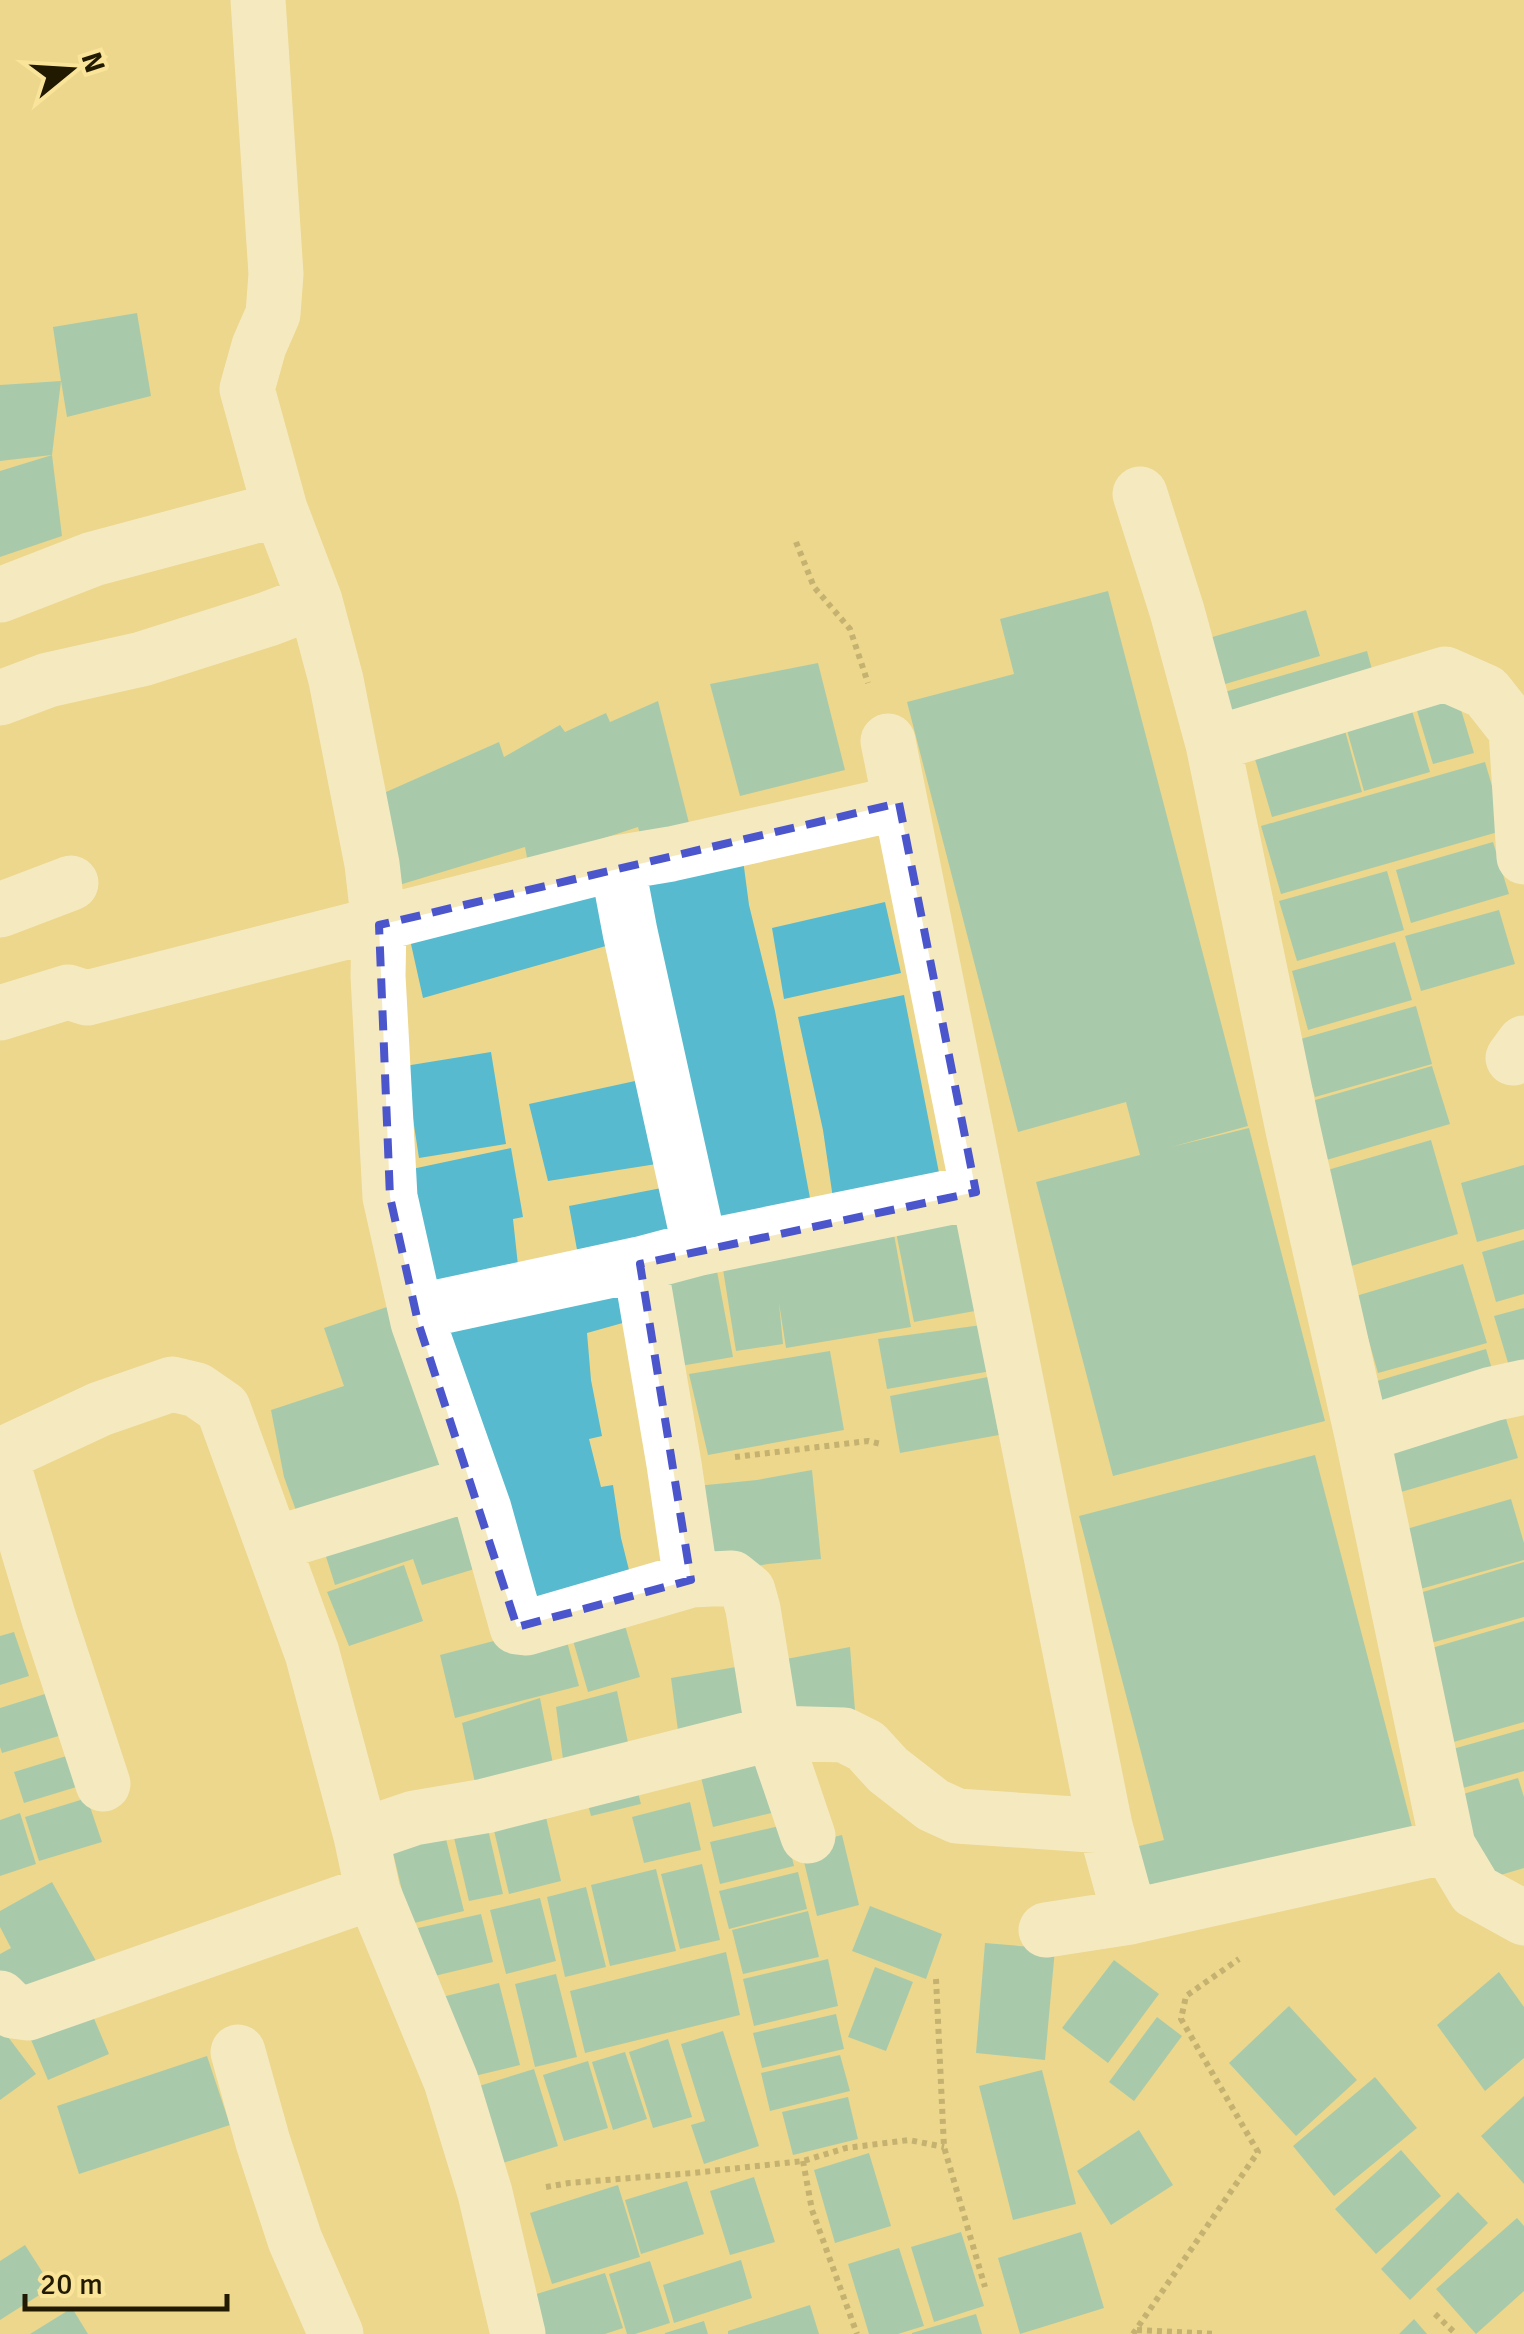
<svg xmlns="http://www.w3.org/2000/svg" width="1524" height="2334" font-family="Signika,sans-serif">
  <rect width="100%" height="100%" fill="#ecd78c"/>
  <path fill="#57bacf" d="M 137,313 L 151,396 L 67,417 L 61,381 L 52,455 L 0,461 L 0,385 L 61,381 L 53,327 Z
    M 52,455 L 62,536 L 0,557 L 0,471 Z
    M 1108,591 L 1248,1126 L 1171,1147 L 1249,1128 L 1325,1421 L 1113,1476 L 1036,1182 L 1140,1155 L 1126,1102 L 1018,1132 L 907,702 L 1014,674 L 1000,619 Z
    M 1306,610 L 1320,656 L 1215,687 L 1202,640 Z
    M 1367,651 L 1377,688 L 1232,729 L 1221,693 Z
    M 818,663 L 845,770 L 740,796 L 710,684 Z
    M 1453,683 L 1474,753 L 1433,764 L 1412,694 Z
    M 1408,697 L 1430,772 L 1364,791 L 1343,716 Z
    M 658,701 L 689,823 L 642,842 L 638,827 L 528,863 L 525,847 L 399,885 L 377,796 L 499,742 L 504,757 L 560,725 L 565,732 L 606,713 L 610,722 Z
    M 1341,716 L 1362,792 L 1272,817 L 1250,742 Z
    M 1485,762 L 1505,830 L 1281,894 L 1261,826 Z
    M 1493,842 L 1509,894 L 1411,923 L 1396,870 Z
    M 742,852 L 749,905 L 775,1011 L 813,1214 L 705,1234 L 634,870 Z
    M 1387,871 L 1404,930 L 1297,961 L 1279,901 Z
    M 612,872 L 620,942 L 423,998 L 407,926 Z
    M 885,902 L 901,973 L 784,999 L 772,928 Z
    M 1499,910 L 1515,964 L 1421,991 L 1405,936 Z
    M 1395,942 L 1412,1000 L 1308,1030 L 1292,971 Z
    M 904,995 L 942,1188 L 835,1212 L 823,1130 L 798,1017 Z
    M 1416,1006 L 1432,1064 L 1315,1097 L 1297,1040 Z
    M 491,1052 L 506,1144 L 419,1158 L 405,1066 Z
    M 1432,1066 L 1450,1124 L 1323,1161 L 1305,1103 Z
    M 649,1078 L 663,1163 L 548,1181 L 529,1104 Z
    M 1431,1140 L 1458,1234 L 1351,1266 L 1324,1171 Z
    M 511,1148 L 523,1217 L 513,1219 L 520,1284 L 439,1305 L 412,1169 Z
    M 1524,1165 L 1524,1229 L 1477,1242 L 1461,1183 Z
    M 677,1185 L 689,1246 L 580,1266 L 569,1206 Z
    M 969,1218 L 986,1309 L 914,1322 L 896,1232 Z
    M 893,1229 L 911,1327 L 786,1348 L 779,1303 L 783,1344 L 736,1351 L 722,1263 Z
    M 1524,1240 L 1524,1294 L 1496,1302 L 1482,1252 Z
    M 714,1255 L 733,1357 L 663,1369 L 645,1268 Z
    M 1463,1264 L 1487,1343 L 1378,1373 L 1356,1296 Z
    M 634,1271 L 644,1317 L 587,1333 L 591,1380 L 602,1436 L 589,1439 L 601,1487 L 613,1485 L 621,1538 L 634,1590 L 543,1614 L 441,1317 Z
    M 402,1302 L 458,1483 L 304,1533 L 284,1477 L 271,1410 L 344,1386 L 324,1328 Z
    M 1524,1308 L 1524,1384 L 1515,1386 L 1494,1316 Z
    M 989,1324 L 997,1370 L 887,1389 L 878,1339 Z
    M 1486,1349 L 1498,1389 L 1388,1420 L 1377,1381 Z
    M 830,1351 L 844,1430 L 708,1455 L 689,1374 Z
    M 988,1377 L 999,1435 L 900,1453 L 890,1396 Z
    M 1499,1396 L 1518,1458 L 1401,1492 L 1383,1430 Z
    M 1315,1455 L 1416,1842 L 1151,1910 L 1135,1847 L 1164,1840 L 1079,1516 Z
    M 812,1470 L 821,1559 L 768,1564 L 702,1576 L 686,1487 L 757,1480 Z
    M 1511,1499 L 1524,1543 L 1524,1560 L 1406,1593 L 1389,1534 Z
    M 471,1501 L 491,1564 L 422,1585 L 413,1559 L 335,1585 L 321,1541 Z
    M 1524,1562 L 1524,1617 L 1420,1646 L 1406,1597 Z
    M 404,1565 L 423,1621 L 349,1646 L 327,1592 Z
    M 619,1605 L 640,1677 L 588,1692 L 567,1620 Z
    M 1524,1621 L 1524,1722 L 1443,1745 L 1418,1652 Z
    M 562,1623 L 579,1686 L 455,1718 L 440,1655 Z
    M 14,1632 L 29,1676 L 0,1685 L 0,1636 Z
    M 850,1647 L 855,1710 L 794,1719 L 786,1659 Z
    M 748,1665 L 756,1719 L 679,1738 L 671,1678 Z
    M 58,1690 L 72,1732 L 2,1753 L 0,1747 L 0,1708 Z
    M 617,1691 L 632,1761 L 565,1774 L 556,1707 Z
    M 540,1698 L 556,1779 L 477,1792 L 462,1723 Z
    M 1524,1729 L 1524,1771 L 1452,1791 L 1442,1752 Z
    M 766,1753 L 780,1811 L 713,1827 L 699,1769 Z
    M 73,1754 L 83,1785 L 24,1803 L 14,1772 Z
    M 633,1773 L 641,1804 L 591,1816 L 583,1785 Z
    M 1518,1778 L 1524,1797 L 1524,1868 L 1477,1882 L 1453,1797 Z
    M 87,1798 L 102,1842 L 39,1861 L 25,1817 Z
    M 690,1802 L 701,1850 L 644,1863 L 632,1817 Z
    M 544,1809 L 561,1881 L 509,1894 L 492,1822 Z
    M 484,1812 L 503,1894 L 469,1901 L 450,1821 Z
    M 20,1813 L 36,1864 L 0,1876 L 0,1820 Z
    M 442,1823 L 464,1911 L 410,1924 L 389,1836 Z
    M 784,1825 L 794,1866 L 720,1884 L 710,1842 Z
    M 842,1835 L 859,1905 L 817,1916 L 800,1845 Z
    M 702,1864 L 720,1940 L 680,1949 L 661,1874 Z
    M 656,1869 L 676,1951 L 610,1966 L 591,1885 Z
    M 798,1872 L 807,1909 L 729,1929 L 719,1891 Z
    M 52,1882 L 101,1970 L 11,1995 L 0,1975 L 0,1954 L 11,1948 L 0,1927 L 0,1911 Z
    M 586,1887 L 606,1967 L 565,1977 L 547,1897 Z
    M 540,1898 L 556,1961 L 506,1974 L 490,1910 Z
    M 870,1906 L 942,1934 L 926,1979 L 852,1951 Z
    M 808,1911 L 819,1957 L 743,1974 L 732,1930 Z
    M 481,1914 L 493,1962 L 430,1977 L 418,1928 Z
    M 985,1943 L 1055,1949 L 1045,2060 L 976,2053 Z
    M 726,1952 L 740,2015 L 585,2053 L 570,1991 Z
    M 828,1959 L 838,2006 L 754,2026 L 743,1979 Z
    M 1114,1960 L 1159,1994 L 1108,2063 L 1062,2028 Z
    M 875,1967 L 913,1982 L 886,2051 L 848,2037 Z
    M 1499,1972 L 1524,2007 L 1524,2058 L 1485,2091 L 1437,2025 Z
    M 556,1974 L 577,2057 L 535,2067 L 515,1984 Z
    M 499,1983 L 520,2065 L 462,2079 L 442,1997 Z
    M 1289,2006 L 1357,2080 L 1296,2136 L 1229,2063 Z
    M 90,2009 L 109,2054 L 48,2080 L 29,2035 Z
    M 836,2014 L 844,2049 L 762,2068 L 753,2033 Z
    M 1157,2017 L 1182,2036 L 1134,2101 L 1109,2082 Z
    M 2,2029 L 36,2074 L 0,2100 L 0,2031 Z
    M 723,2031 L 759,2146 L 704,2164 L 691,2125 L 705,2121 L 681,2044 Z
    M 668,2039 L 692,2117 L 653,2128 L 629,2052 Z
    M 625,2052 L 647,2119 L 613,2130 L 592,2062 Z
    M 840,2055 L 850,2091 L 770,2111 L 761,2073 Z
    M 207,2056 L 230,2125 L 79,2174 L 57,2106 Z
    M 588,2061 L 608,2128 L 564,2141 L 543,2075 Z
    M 534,2069 L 558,2146 L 490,2167 L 466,2090 Z
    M 1042,2070 L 1076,2204 L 1013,2220 L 979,2086 Z
    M 1375,2077 L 1417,2128 L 1334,2196 L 1293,2146 Z
    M 1524,2096 L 1524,2184 L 1481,2136 Z
    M 848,2097 L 858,2139 L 793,2155 L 782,2112 Z
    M 1139,2130 L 1173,2185 L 1111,2225 L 1077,2171 Z
    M 1401,2150 L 1441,2196 L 1376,2254 L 1335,2209 Z
    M 869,2153 L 891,2226 L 835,2243 L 814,2170 Z
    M 754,2177 L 775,2242 L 730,2255 L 710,2191 Z
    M 687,2181 L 704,2234 L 641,2254 L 625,2200 Z
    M 618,2185 L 640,2257 L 552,2284 L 530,2213 Z
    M 1458,2192 L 1488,2223 L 1410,2300 L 1381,2269 Z
    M 1517,2218 L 1524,2226 L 1524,2291 L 1476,2334 L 1436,2289 Z
    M 961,2232 L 984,2306 L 934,2322 L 911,2247 Z
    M 1081,2232 L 1104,2308 L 1020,2334 L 998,2258 Z
    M 25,2245 L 52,2287 L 0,2320 L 0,2261 Z
    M 899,2248 L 924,2326 L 898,2334 L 869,2334 L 848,2264 Z
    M 741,2260 L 752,2298 L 674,2323 L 663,2285 Z
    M 650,2261 L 670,2323 L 635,2334 L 627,2334 L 609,2274 Z
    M 605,2273 L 623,2328 L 605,2334 L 543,2334 L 530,2296 Z
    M 810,2305 L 819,2334 L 728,2334 L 728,2331 Z
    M 72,2308 L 88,2334 L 30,2334 Z
    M 976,2314 L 982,2334 L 912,2334 L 912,2333 Z
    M 1414,2319 L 1427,2334 L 1399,2334 Z
    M 704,2321 L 708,2334 L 665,2334 L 665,2333 Z"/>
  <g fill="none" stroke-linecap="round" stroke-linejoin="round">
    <path stroke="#94854f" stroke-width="6" stroke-dasharray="5 5" stroke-linecap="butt" d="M 796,542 L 814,587 L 850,629 L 868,683
      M 735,1457 L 868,1441 L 881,1444
      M 936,1979 L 944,2147 L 985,2287
      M 803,2161 L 812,2210 L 857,2334
      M 546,2187 L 569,2183 L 693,2173 L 803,2161 L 846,2148 L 909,2140 L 944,2147
      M 1435,2314 L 1456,2334
      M 1137,2330 L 1215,2334
      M 1133,2334 L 1258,2152 L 1181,2019 L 1186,1996 L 1239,1959"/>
    <path stroke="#fff" stroke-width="55" d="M 258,0 L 276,274 L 273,314 L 259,346 L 247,389 L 280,509 L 315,601 L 336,680 L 372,864 L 379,925 L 378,976 L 390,1197 L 418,1322 L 484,1509 L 517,1627 L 526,1628 L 691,1580 L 732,1578 L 748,1591 L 753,1609 L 773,1733 L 808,1836
      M 0,595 L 93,559 L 280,509
      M 0,698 L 48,680 L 142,659 L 268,619 L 315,601
      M 888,741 L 1105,1826 L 1130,1917
      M 1213,744 L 1445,674 L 1486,692 L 1516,730 L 1524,857
      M 0,910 L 71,883
      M 0,1013 L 68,992 L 87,998 L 617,863
      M 1513,1058 L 1524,1043
      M 700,1248 L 630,932 L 617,863 L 671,854 L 899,803
      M 640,1264 L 674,1464 L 691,1580
      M 416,1312 L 640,1264 L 700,1248 L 976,1192
      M 1362,1435 L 1492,1394 L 1524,1387
      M 0,1455 L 49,1619 L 103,1784
      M 1,1455 L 100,1409 L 172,1384 L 197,1390 L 223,1408 L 312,1653 L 361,1836 L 373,1892 L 451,2081 L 485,2193 L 518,2334
      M 274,1544 L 473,1483
      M 361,1836 L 414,1818 L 485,1806 L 773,1733 L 844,1735 L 866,1746 L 888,1770 L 933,1805 L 957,1816 L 1105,1826
      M 1448,1846 L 1475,1891 L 1524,1918
      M 1046,1930 L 1130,1917 L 1448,1846 L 1362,1435 L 1293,1130 L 1213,744 L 1177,611 L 1140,494
      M 0,1998 L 13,2011 L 28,2013 L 373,1892
      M 238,2052 L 263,2142 L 295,2240 L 336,2334"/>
  </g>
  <path d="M0 0H1524V2334H0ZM 899,803 L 976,1192 L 640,1264 L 691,1580 L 517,1627 L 418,1322 L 390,1197 L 379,925 Z" fill="#ecd78c" fill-opacity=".55" fill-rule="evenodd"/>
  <path fill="none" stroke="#4c56cc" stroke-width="8" stroke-dasharray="20 12" stroke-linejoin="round" d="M 899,803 L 976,1192 L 640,1264 L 691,1580 L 517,1627 L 418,1322 L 390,1197 L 379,925 Z"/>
  <g transform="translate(70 70) rotate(72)" stroke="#f9e499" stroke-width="8" paint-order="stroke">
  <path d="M0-8L18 38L0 25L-18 38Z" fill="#221a00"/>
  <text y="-15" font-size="28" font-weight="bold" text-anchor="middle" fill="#221a00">N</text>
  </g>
  <path d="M25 2294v15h202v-15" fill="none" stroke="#221a00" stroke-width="5"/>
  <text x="40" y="2294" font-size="30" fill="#221a00" stroke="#f9e499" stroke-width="8" paint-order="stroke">20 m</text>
</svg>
